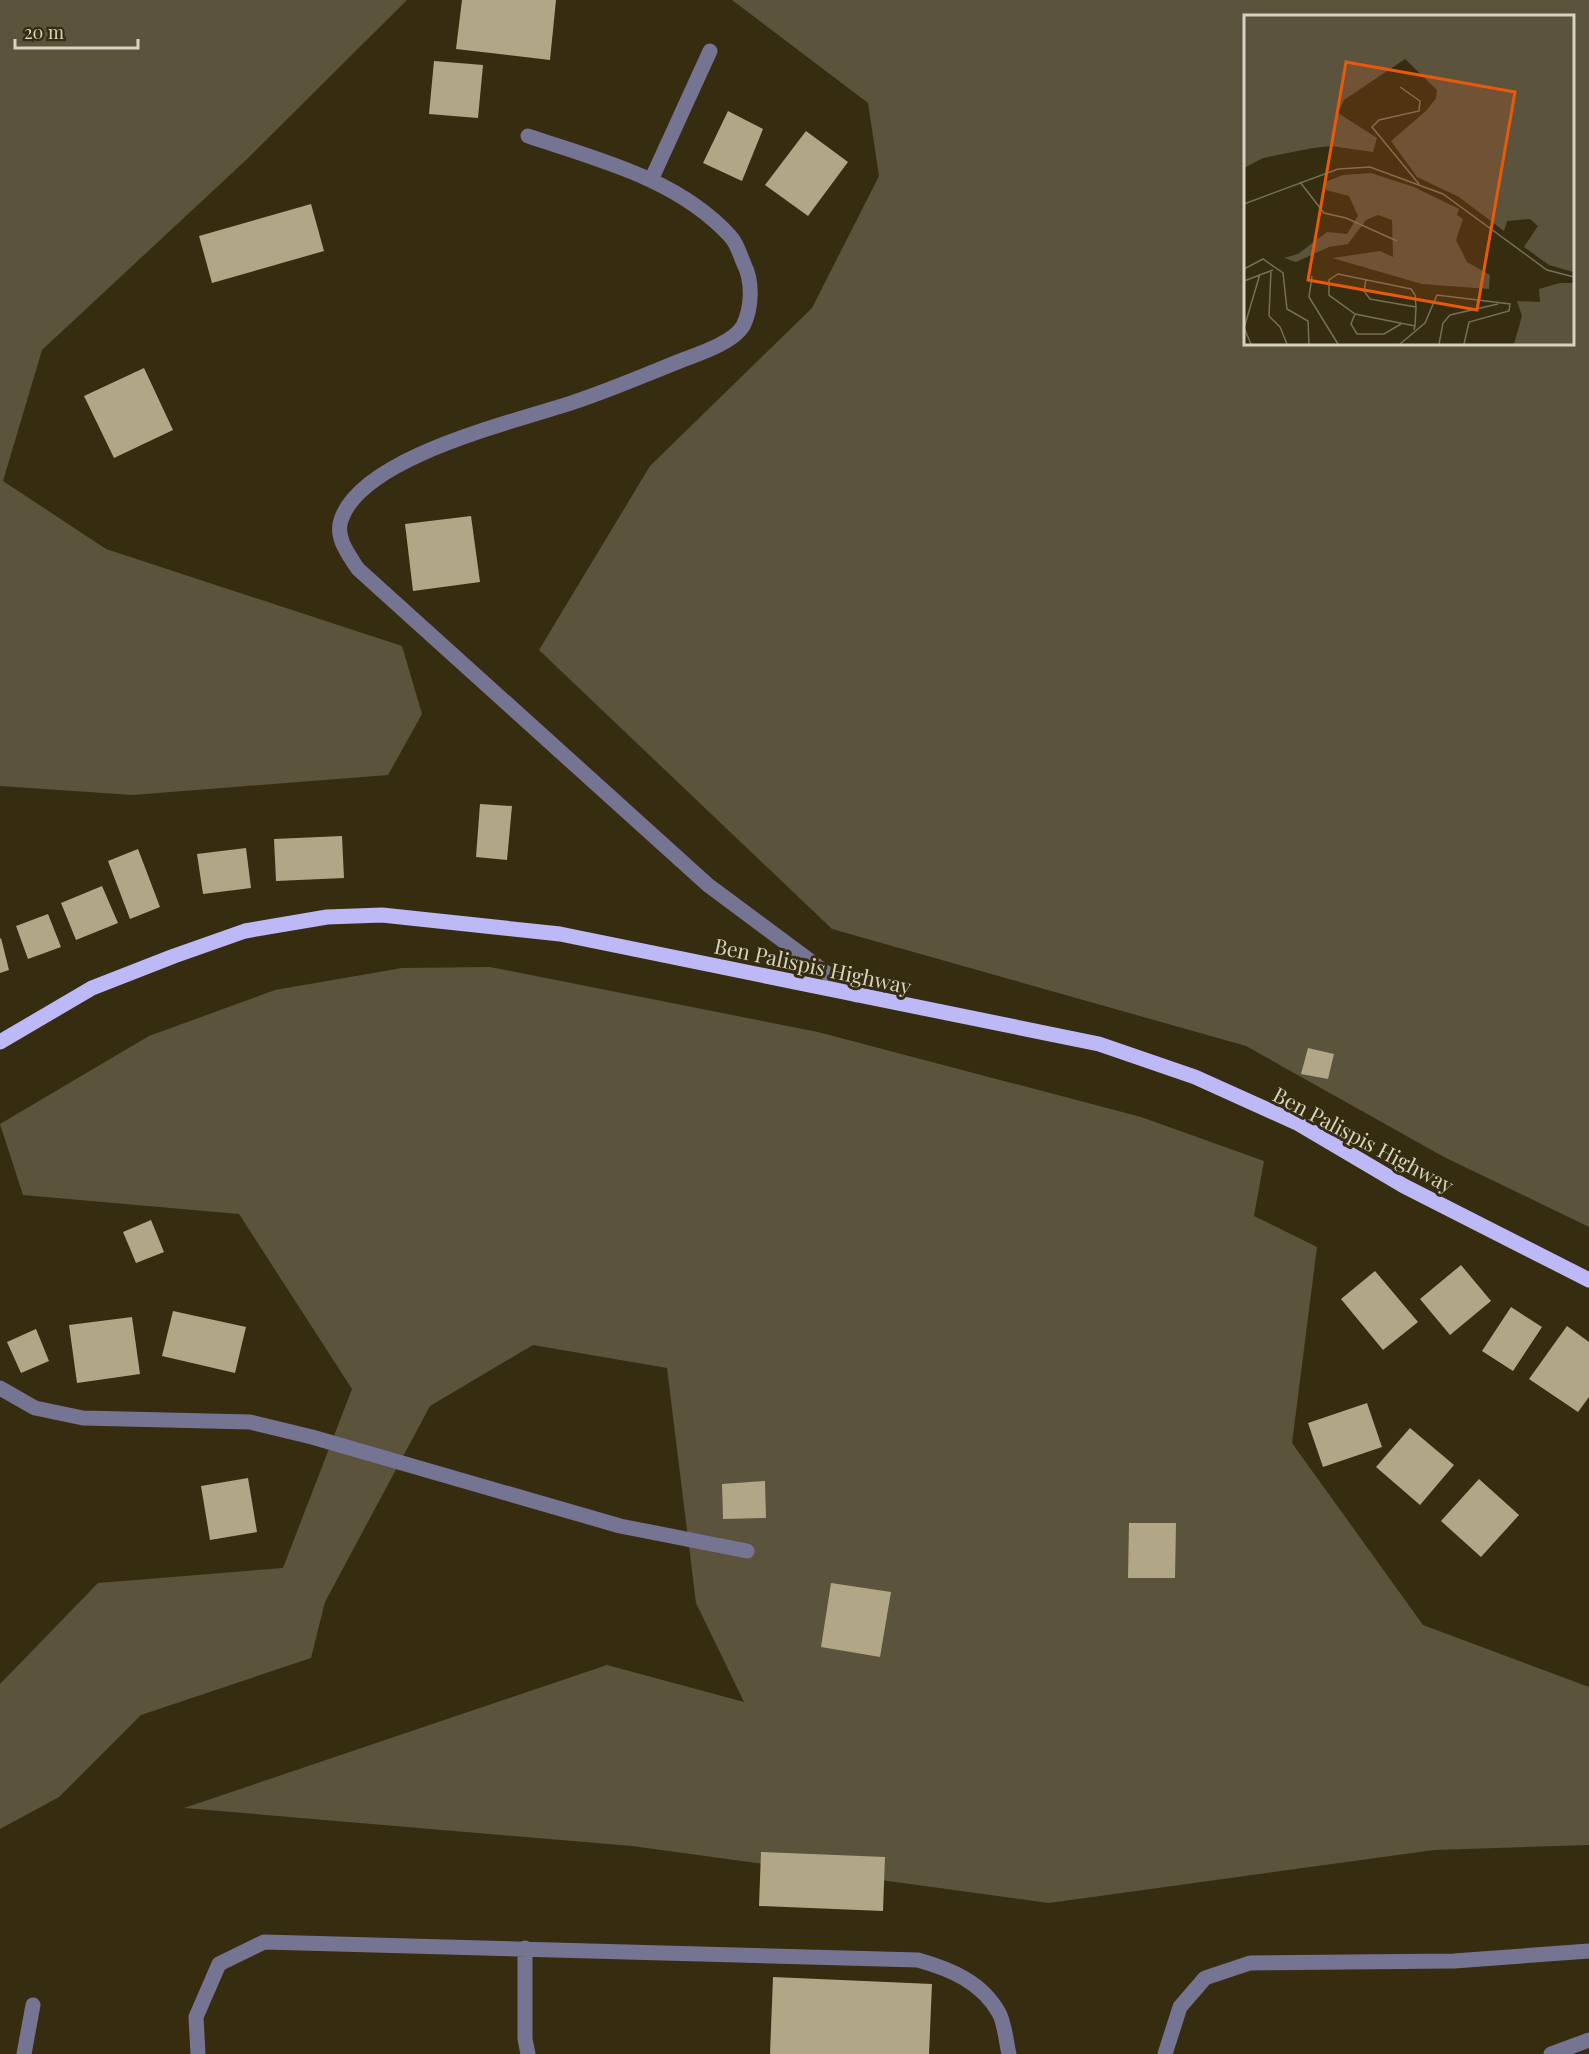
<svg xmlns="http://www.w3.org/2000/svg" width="1589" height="2054" font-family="'Playfair Display',serif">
  <rect width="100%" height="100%" fill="#362d11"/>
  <path fill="#5b533c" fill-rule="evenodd" d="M 0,0 L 407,0 L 246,160 L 42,350 L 3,481 L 106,549 L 402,646 L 422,714 L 388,775 L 133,795 L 0,786 Z
    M 732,0 L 1589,0 L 1589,1227 L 1444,1157 L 1246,1046 L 832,929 L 539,650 L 650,466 L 812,308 L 879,176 L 868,103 ZM 1246,16 L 1572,16 L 1572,344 L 1246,344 Z
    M 490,967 L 818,1032 L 1141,1117 L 1264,1161 L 1254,1216 L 1317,1247 L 1292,1443 L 1423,1625 L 1589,1687 L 1589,1845 L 1434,1850 L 1049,1903 L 632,1846 L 184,1808 L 607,1665 L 744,1702 L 696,1603 L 667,1368 L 533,1345 L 430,1406 L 325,1602 L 311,1658 L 141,1715 L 59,1797 L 0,1829 L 0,1684 L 98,1583 L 283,1568 L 352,1389 L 239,1214 L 23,1195 L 0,1124 L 149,1036 L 275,990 L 402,968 Z"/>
  <path fill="#b1a787" d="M 462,0 L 556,0 L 550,60 L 456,49 Z
    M 434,61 L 483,65 L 478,118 L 429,114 Z
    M 728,111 L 763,129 L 742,181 L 703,163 Z
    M 806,131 L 848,162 L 808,216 L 765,185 Z
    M 311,204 L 324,251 L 212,283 L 199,236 Z
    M 144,368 L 173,430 L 114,458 L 84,396 Z
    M 471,516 L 480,582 L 413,591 L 405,524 Z
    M 480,804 L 512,806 L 507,860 L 476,857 Z
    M 342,836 L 344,878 L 276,881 L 274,839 Z
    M 246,848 L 251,888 L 203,894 L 197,854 Z
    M 138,849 L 160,907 L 130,919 L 108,861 Z
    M 102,886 L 118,923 L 76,940 L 61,903 Z
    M 48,914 L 61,947 L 28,959 L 16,926 Z
    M 1,938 L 9,970 L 0,973 L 0,939 Z
    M 1308,1048 L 1334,1054 L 1328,1079 L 1301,1074 Z
    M 151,1220 L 164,1252 L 136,1263 L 123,1232 Z
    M 1461,1265 L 1491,1301 L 1450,1335 L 1420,1299 Z
    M 1375,1271 L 1418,1322 L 1383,1350 L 1341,1299 Z
    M 1511,1307 L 1542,1327 L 1513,1371 L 1482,1351 Z
    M 173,1311 L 246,1327 L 235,1373 L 162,1356 Z
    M 132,1317 L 140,1374 L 77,1383 L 69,1325 Z
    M 1567,1326 L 1589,1342 L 1589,1397 L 1578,1412 L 1529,1379 Z
    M 36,1329 L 49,1361 L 21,1373 L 7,1342 Z
    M 1367,1403 L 1382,1447 L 1323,1467 L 1308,1423 Z
    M 1410,1428 L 1454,1465 L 1420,1505 L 1376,1467 Z
    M 248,1478 L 257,1532 L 210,1540 L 201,1486 Z
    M 1479,1479 L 1519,1515 L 1481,1557 L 1441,1521 Z
    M 765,1481 L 766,1518 L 723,1519 L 722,1484 Z
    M 1129,1523 L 1176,1523 L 1175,1578 L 1128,1578 Z
    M 831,1583 L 891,1592 L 880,1657 L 821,1647 Z
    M 761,1852 L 885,1857 L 883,1911 L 759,1906 Z
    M 773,1977 L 932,1984 L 929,2054 L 770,2054 Z"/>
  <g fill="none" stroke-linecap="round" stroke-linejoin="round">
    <path stroke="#757492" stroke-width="15" d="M 528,136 C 599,160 678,179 730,236 C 737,243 740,255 744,264 C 753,282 752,308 743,326 C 733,343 698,354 680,361 C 645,375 610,390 574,402 C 515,422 362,456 341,520 C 335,538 349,555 358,569 L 708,885 L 856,995
      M 652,178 L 710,51
      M 0,1388 L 35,1408 L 83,1418 L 250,1422 L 312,1437 L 620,1526 L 747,1551
      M 525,1948 L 525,2039 L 528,2054
      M 24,2054 L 33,2005
      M 198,2054 L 196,2017 L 219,1964 L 264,1942 L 918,1960 C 950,1969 982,1982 999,2013 C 1005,2024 1006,2042 1009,2054
      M 1165,2054 L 1180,2007 L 1205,1978 L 1250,1963 L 1454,1961 L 1589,1951
      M 1551,2054 L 1589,2040"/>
    <path stroke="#bdb9f6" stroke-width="15" d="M 0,1042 L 92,988 L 174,956 L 245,931 L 327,917 L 382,915 L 560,934 L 1099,1044 L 1195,1077 L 1299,1124 L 1404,1186 L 1589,1280"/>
  </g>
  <g text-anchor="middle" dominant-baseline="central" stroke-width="6" stroke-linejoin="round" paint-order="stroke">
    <g font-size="21" fill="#d7d2c1" stroke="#362d11">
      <text transform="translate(813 965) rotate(12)">Ben Palispis Highway</text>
      <text transform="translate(1364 1139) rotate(28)">Ben Palispis Highway</text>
    </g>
  </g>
  <g transform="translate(1244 15)">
    <rect width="330" height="330" fill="#362d11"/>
    <path d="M 0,1 L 330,1 L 329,257 L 305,250 L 280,232 L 294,211 L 286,204 L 263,206 L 260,216 L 215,182 L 173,162 L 147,126 L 183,95 L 192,83 L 193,75 L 161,44 L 100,85 L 94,98 L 133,123 L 129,137 L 87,131 L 69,133 L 19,143 L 0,153 ZM 127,158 L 170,172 L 215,194 L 213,200 L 219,204 L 212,225 L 223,247 L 246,260 L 245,274 L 178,269 L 88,243 L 136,236 L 149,242 L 148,205 L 134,200 L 122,205 L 104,229 L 85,232 L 52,247 L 40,243 L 54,239 L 83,217 L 103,219 L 114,201 L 105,181 L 82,175 L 81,167 L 99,160 ZM 316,268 L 330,268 L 330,329 L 270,329 L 278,301 L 273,286 L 296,287 L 295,274 Z" fill="#5b533c"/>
    <path fill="none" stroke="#766f57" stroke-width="1.5" d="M 156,72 L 176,86 L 175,96 L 135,105 L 128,112 L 175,169M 56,167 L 80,198 L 102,203 L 153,226M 0,189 L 94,154 L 126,152 L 199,179 L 303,255 L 330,262M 0,254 L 19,244 L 39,258 L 43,294 L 64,306 L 65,329M 27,255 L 25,301 L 36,312 L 43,329M 68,261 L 65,282 L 94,329M 122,264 L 120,276 L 126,284 L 172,292M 0,266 L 29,255M 111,299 L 107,309 L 113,319 L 140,319 L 157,309M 170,315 L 171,311 L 172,292 L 171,280 L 167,274 L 94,259 L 85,265 L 85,280 L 111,299 L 171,311M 7,329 L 0,313 L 16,259M 156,329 L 181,308 L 193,280 L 266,289 L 265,296 L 225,307 L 220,329M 195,329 L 199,308 L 206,300 L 254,289"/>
    <path fill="#e8590c" fill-opacity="0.15" stroke="#e8590c" stroke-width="3" d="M 102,47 L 271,77 L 233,295 L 64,265 Z"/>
    <rect width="330" height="330" fill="none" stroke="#d7d2c1" stroke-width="3"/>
  </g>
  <path d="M15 39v9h123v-9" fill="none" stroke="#d7d2c1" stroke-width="3"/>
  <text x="24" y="39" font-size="18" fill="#d7d2c1" stroke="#362d11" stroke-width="4.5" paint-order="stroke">20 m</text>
</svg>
